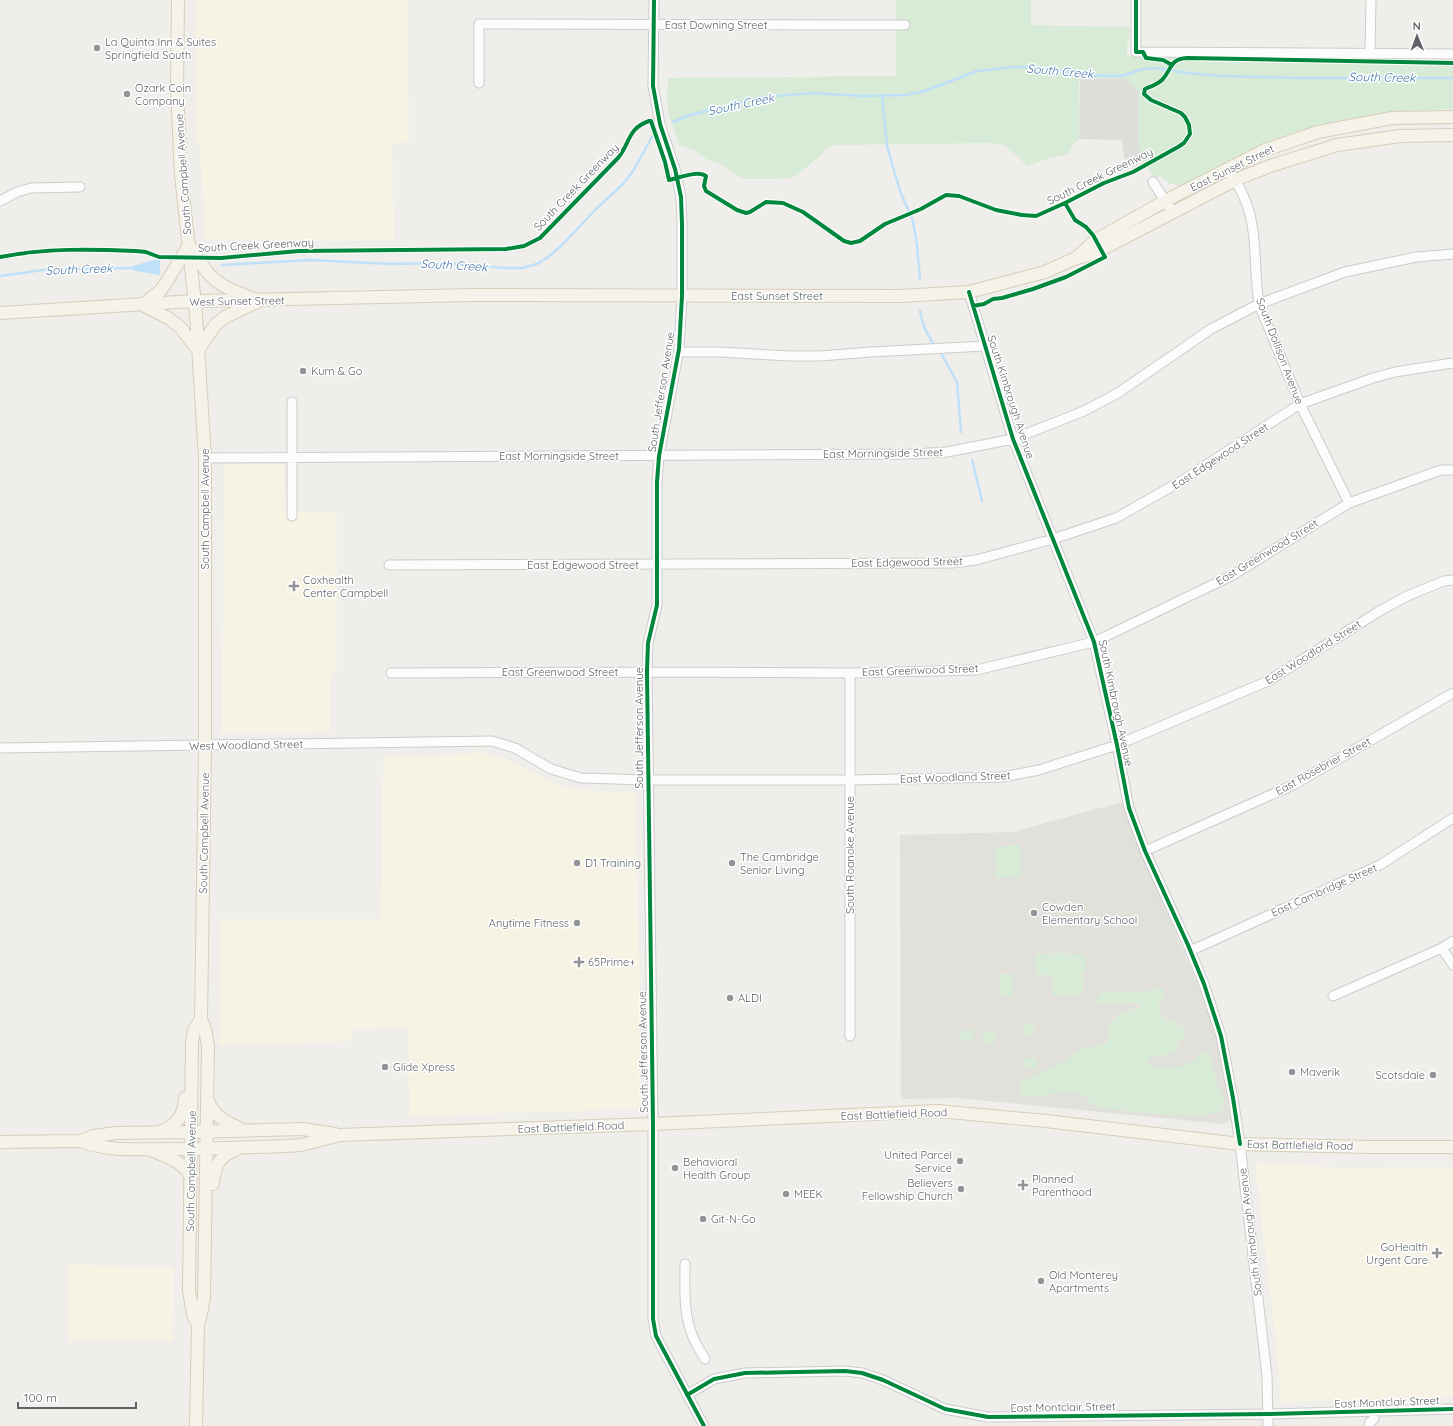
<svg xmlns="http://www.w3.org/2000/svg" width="1453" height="1426" font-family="Quicksand,sans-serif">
  <rect width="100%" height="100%" fill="#efeeea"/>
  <path fill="#f7f3e4" d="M 196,0 L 407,0 L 409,142 L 392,143 L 394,241 L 205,239 L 200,142 L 195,143 Z
    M 285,464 L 286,512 L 337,512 L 337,673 L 330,674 L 330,733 L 222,734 L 224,465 Z
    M 483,753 L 514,762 L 547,780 L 567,788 L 593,791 L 636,793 L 641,1104 L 637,1109 L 410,1116 L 408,1028 L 351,1030 L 351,1041 L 219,1045 L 219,919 L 381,919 L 383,757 Z
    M 1255,1162 L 1343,1168 L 1453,1167 L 1453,1397 L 1281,1402 L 1276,1343 Z
    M 69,1265 L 174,1267 L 173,1341 L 69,1341 Z"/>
  <path fill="#dfddda" d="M 1079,78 L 1129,79 L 1129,84 L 1135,88 L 1138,92 L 1138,142 L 1143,161 L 1133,167 L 1124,157 L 1122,140 L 1079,139 L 1080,82 Z"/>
  <path fill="#e2e0da" d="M 1122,802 L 1128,822 L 1201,992 L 1214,1028 L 1226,1088 L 1230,1120 L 1224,1124 L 957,1098 L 901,1099 L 900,835 L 1012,832 Z"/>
  <path fill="#d8ebd6" d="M 896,0 L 1031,0 L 1031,25 L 1130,27 L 1129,40 L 1127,43 L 1127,56 L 1176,56 L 1184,61 L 1453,66 L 1453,109 C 1388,112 1327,118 1266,143 C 1241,153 1216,169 1193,181 C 1180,187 1171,187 1161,176 L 1155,178 L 1143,161 L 1140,153 L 1138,142 L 1138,92 L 1135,88 L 1129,84 L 1129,79 L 1079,78 L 1079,139 L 1071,147 L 1069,154 L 1047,159 L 1028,166 L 1004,145 L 991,143 L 834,145 L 826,148 L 820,156 L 794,177 L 782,179 L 744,179 L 718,163 L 706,159 L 693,149 L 679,145 L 669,115 L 667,97 L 668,78 L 896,76 Z
    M 1020,845 L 1022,877 L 996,878 L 995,847 Z
    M 1062,953 L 1086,955 L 1086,971 L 1083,972 L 1082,994 L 1076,994 L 1072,996 L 1053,995 L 1053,975 L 1035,975 L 1036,954 Z
    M 1000,974 L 1013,974 L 1013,997 L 999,996 Z
    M 1162,988 L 1165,994 L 1157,1008 L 1163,1017 L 1185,1028 L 1184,1036 L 1178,1043 L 1175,1053 L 1149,1058 L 1147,1063 L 1155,1068 L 1182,1066 L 1192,1061 L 1201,1053 L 1209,1052 L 1212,1057 L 1213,1068 L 1218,1087 L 1222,1091 L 1224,1105 L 1221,1112 C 1189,1120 1139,1111 1105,1109 C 1101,1108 1096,1107 1093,1105 C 1088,1101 1086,1095 1079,1094 C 1060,1089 1037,1101 1020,1094 L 1020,1084 L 1022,1081 L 1062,1062 L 1079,1050 L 1105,1044 L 1108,1040 L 1110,1024 L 1119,1013 L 1138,1008 L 1140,1006 L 1133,1002 L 1096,1004 L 1094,1001 L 1102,992 L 1152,991 Z
    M1023 1030a6 6 0 1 1 12 0a6 6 0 1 1-12 0Z
    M 971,1029 L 975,1031 L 975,1035 L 972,1040 L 961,1039 L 960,1036 L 961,1031 Z
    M 986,1031 L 995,1032 C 997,1035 996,1041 993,1044 L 984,1043 L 983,1039 L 983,1033 Z
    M 1024,1058 L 1036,1058 L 1037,1068 L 1034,1069 L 1022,1067 L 1023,1059 Z"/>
  <path fill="#bfe0f9" d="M 153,260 L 160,260 L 160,275 L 136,271 L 129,268 L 133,266 Z"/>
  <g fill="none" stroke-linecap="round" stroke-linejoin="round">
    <path stroke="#bfe0f9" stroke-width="2.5" d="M 882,96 L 887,146 L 900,191 L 913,221 L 917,246 L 920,279
      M 673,122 L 690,115 L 763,97 L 813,93 L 863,96 L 905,95 L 925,91 L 977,71 L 1014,67 L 1036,67 L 1088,75 L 1107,76 L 1122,76 L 1143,69 L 1154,68 L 1189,73 L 1220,76 L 1300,78 L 1453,78
      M 222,265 L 310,260 L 391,264 L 442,263 L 505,268 L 522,268 L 537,264 L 548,257 L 563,244 L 597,208 L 622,185 L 633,171 L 652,137
      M 0,276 L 43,270 L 132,268
      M 920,311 C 922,324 926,332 933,343
      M 942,355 L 957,382 L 961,432
      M 972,460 L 982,501"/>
    <g stroke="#cbcccc" stroke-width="11">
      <path id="minor" d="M 654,0 L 653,86 L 660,124 L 675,169 L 681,197 L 682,224 L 682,296 L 679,349 L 659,456 L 657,482 L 657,605 L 648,643 L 647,672 L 653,1124 L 653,1319 L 656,1336 L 704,1426
        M 1136,0 L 1136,52 L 1453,54
        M 1370,53 L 1371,0
        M 479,83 L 479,24 L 905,25
        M 1228,170 C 1263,217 1251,251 1259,304 L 1300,404 L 1349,503
        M 1153,182 L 1173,213
        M 0,201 L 17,192 L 31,188 L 80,187
        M 969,292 L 1013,439 L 1094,642 L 1117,745 L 1129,808 L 1145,851 L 1188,945 L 1204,984 L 1221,1036 L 1233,1098 L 1240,1144 L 1267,1376 L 1268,1426
        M 679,352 L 719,352 L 790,356 L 820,356 L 871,352 L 985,346
        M 205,458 L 912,454 L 947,452 L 1013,439 L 1084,411 L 1118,393 L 1211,329 L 1259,304 L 1345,272 L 1416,257 L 1453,254
        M 292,516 L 292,402
        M 389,565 L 952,563 L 976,560 L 1053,539 L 1116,518 L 1183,480 L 1300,404 L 1373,378 L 1395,372 L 1453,363
        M 391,673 L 647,672 L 850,673 L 976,670 L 1094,642 L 1233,575 L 1349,503 L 1441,470 L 1453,470
        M 850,673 L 850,1036
        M 0,748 L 492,741 L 515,748 L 551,769 L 581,778 L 648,780 L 850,780 L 1002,777 L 1039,770 L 1117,745 L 1268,681 L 1378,612 L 1407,596 L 1444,581 L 1453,580
        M 1145,851 L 1293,785 L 1453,693
        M 1442,948 L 1453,965
        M 1190,951 L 1380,865 L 1453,818
        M 1333,996 L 1442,948 L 1453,941
        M 685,1264 C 685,1288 683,1314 693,1337 C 696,1345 701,1352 705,1359
        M 687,1395 L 714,1379 L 745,1373 L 845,1371 L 862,1373 L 883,1380 L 945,1409 L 988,1417 L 1269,1414 L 1453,1409
        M 1369,1426 L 1370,1422 L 1374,1419 L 1373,1411"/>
    </g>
    <g stroke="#d7ceb8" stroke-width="14">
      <path id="major" d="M 178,0 L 177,90 L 181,175 L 196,313 L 205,458 L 205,746 L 201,1019 L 205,1029 L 208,1046 L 204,1297 L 201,1314 L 198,1324 L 196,1426
        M 189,245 C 195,254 201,265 209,274 C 221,288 242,294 259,301 L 225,317 L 216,324 L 198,350 L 180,327 L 168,318 L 143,305 L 160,291 L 166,283 Z
        M 1077,257 L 1096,240 L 1165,201 L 1265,150 L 1318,132 L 1392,118 L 1453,117
        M 0,313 L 194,301 L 474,295 L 900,296 L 969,292 L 1045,272 L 1074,259 L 1093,254 L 1235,180 L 1270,166 L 1337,145 L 1400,136 L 1453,135
        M 208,1101 C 214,1117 228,1123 243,1130
        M 160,1132 C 177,1125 184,1116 185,1098
        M 80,1141 C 110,1152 139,1149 170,1149 C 209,1149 248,1147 286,1146 L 301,1145 L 340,1135 L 653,1124 L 938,1111 L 1046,1121 L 1240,1144 L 1372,1147 L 1453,1147
        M 0,1142 L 80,1141 L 94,1136 L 116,1133 L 191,1132 L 303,1129 L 335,1134
        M 153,1151 C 167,1157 184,1162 191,1177
        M 213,1184 C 214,1168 219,1155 236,1150
        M 198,1324 L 193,1315 L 189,1290 L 192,1043 L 194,1030 L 201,1019"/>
    </g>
    <use href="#minor" stroke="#fdfcfc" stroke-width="9"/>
    <use href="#major" stroke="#f4f2e9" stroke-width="12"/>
    <g stroke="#fff" stroke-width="6">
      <path id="cycleway" d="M 654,0 L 653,86 L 660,124 L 675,169 L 681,197 L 682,224 L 682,296 L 679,349 L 659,456 L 657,482 L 657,605 L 648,643 L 647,672 L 653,1124 L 653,1319 L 656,1336 L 704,1426
        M 1136,0 L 1136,52 L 1143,52 L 1146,58 L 1163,60 L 1172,65
        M 0,257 C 45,248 91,249 136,251 L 146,252 L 159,257 L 221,258 L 299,251 L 506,249 L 524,246 L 540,238 L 618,158 C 631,142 627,129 649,121 L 651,121 L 665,162 L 669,180 C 679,178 698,170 706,176 L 704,186 L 706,191 L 737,210 L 746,213 L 750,212 L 766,202 L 783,203 L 803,212 L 844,241 L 851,243 L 860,241 L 885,224 L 921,209 L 946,195 L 959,196 L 996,210 L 1022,215 L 1036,216 L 1065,203 L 1104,183 L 1133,172 L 1178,147 L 1184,143 L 1190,134 L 1189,125 L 1185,117 L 1181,113 L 1151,100 L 1144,94 L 1145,89 C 1151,86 1157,85 1162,80 C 1172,70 1169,59 1187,58 L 1453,63
        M 969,292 L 1013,439 L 1094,642 L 1117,745 L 1129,808 L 1145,851 L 1188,945 L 1204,984 L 1221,1036 L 1233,1098 L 1240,1144
        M 973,306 L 984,304 L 993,299 L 1002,298 L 1033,289 L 1066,277 L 1105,257 L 1093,235 L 1086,227 L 1075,220 L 1065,203
        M 687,1395 L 714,1379 L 745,1373 L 845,1371 L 862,1373 L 883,1380 L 945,1409 L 988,1417 L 1269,1414 L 1453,1409"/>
    </g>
    <use href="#cycleway" stroke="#00873e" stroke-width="4"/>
  </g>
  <g fill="#919496" stroke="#fff" stroke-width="1.5">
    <circle cx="97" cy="48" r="4"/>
    <circle cx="127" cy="94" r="4"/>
    <circle cx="303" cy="371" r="4"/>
    <path d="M292 580h4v4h4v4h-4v4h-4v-4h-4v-4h4z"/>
    <circle cx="577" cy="863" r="4"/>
    <circle cx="732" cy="863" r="4"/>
    <circle cx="1034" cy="913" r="4"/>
    <circle cx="577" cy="923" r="4"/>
    <path d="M577 956h4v4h4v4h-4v4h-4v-4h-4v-4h4z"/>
    <circle cx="730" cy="998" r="4"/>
    <circle cx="385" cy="1067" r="4"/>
    <circle cx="1292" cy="1072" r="4"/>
    <circle cx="1433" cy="1075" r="4"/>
    <circle cx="960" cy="1161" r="4"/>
    <circle cx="675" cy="1168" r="4"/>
    <path d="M1021 1179h4v4h4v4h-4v4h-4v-4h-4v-4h4z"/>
    <circle cx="961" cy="1189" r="4"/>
    <circle cx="786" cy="1194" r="4"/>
    <circle cx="703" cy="1219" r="4"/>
    <path d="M1435 1247h4v4h4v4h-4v4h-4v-4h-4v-4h4z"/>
    <circle cx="1041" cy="1281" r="4"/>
  </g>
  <g text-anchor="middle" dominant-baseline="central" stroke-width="3" stroke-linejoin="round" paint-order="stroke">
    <g font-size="11" fill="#5f6368" stroke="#fff">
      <text x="716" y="25">East Downing Street</text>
      <text transform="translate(1232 168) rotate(-26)">East Sunset Street</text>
      <text transform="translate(183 174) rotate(-94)">South Campbell Avenue</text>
      <text transform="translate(1100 176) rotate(-26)">South Creek Greenway</text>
      <text transform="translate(576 187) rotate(-46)">South Creek Greenway</text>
      <text transform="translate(256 245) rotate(-3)">South Creek Greenway</text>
      <text x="777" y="296">East Sunset Street</text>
      <text transform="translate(237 301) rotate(-1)">West Sunset Street</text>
      <text transform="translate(1280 351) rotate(69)">South Dollison Avenue</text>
      <text transform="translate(661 392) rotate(-81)">South Jefferson Avenue</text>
      <text transform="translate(1011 397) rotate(72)">South Kimbrough Avenue</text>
      <text transform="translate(883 453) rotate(-1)">East Morningside Street</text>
      <text x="559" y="456">East Morningside Street</text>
      <text transform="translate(1220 456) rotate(-33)">East Edgewood Street</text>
      <text transform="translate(205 509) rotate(-90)">South Campbell Avenue</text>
      <text transform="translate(1267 552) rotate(-31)">East Greenwood Street</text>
      <text transform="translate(907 562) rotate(-1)">East Edgewood Street</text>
      <text x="583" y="565">East Edgewood Street</text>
      <text transform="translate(1313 652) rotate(-32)">East Woodland Street</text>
      <text transform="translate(920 670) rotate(-2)">East Greenwood Street</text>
      <text x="560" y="672">East Greenwood Street</text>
      <text transform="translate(1116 703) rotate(78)">South Kimbrough Avenue</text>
      <text transform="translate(639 728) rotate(-90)">South Jefferson Avenue</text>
      <text transform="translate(246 745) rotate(-1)">West Woodland Street</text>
      <text transform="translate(1323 766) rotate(-29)">East Rosebrier Street</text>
      <text transform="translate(955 777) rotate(-2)">East Woodland Street</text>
      <text transform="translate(204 833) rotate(-89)">South Campbell Avenue</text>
      <text transform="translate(850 855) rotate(-90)">South Roanoke Avenue</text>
      <text transform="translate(1324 890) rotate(-24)">East Cambridge Street</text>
      <text transform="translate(643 1052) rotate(-91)">South Jefferson Avenue</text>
      <text transform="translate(894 1114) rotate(-2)">East Battlefield Road</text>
      <text transform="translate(571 1127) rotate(-2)">East Battlefield Road</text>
      <text transform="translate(1300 1145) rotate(1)">East Battlefield Road</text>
      <text transform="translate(191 1171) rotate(-89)">South Campbell Avenue</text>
      <text transform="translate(1250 1232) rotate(-97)">South Kimbrough Avenue</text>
      <text transform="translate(1387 1402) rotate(-2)">East Montclair Street</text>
      <text transform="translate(1063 1407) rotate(-1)">East Montclair Street</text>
    </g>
    <g font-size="11" fill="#5f6368" stroke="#fff" text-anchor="start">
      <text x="105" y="42">La Quinta Inn &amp; Suites<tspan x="105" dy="13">Springfield South</tspan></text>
      <text x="135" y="88">Ozark Coin<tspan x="135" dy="13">Company</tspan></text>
      <text x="311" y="371">Kum &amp; Go</text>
      <text x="303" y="580">Coxhealth<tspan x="303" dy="13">Center Campbell</tspan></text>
      <text x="740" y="857">The Cambridge<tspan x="740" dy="13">Senior Living</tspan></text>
      <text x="585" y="863">D1 Training</text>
      <text x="1042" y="907">Cowden<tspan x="1042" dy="13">Elementary School</tspan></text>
      <text x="569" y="923" text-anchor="end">Anytime Fitness</text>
      <text x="588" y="962">65Prime+</text>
      <text x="738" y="998">ALDI</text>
      <text x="393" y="1067">Glide Xpress</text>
      <text x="1300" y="1072">Maverik</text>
      <text x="1425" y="1075" text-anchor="end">Scotsdale</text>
      <text x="952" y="1155" text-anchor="end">United Parcel<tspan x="952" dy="13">Service</tspan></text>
      <text x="683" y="1162">Behavioral<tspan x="683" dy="13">Health Group</tspan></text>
      <text x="1032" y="1179">Planned<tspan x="1032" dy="13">Parenthood</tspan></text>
      <text x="953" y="1183" text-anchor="end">Believers<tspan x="953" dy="13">Fellowship Church</tspan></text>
      <text x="794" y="1194">MEEK</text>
      <text x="711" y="1219">Git-N-Go</text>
      <text x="1428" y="1247" text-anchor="end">GoHealth<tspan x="1428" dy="13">Urgent Care</tspan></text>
      <text x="1049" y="1275">Old Monterey<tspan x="1049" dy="13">Apartments</tspan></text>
    </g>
    <g font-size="12" font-style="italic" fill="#4174aa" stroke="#fff">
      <text transform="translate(1060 71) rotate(5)">South Creek</text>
      <text transform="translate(1382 77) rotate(1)">South Creek</text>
      <text transform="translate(741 104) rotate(-12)">South Creek</text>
      <text transform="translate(454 265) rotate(3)">South Creek</text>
      <text transform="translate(79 269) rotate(-2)">South Creek</text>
    </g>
  </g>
  <g transform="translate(1417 36) rotate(359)" stroke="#ffffff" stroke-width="3" paint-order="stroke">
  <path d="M0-3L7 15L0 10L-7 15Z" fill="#5f6368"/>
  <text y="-6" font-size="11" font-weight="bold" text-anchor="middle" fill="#5f6368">N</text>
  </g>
  <path d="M18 1402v6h118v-6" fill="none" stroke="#5f6368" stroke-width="2"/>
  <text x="24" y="1402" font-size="12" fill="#5f6368" stroke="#ffffff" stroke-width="3" paint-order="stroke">100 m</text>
</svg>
